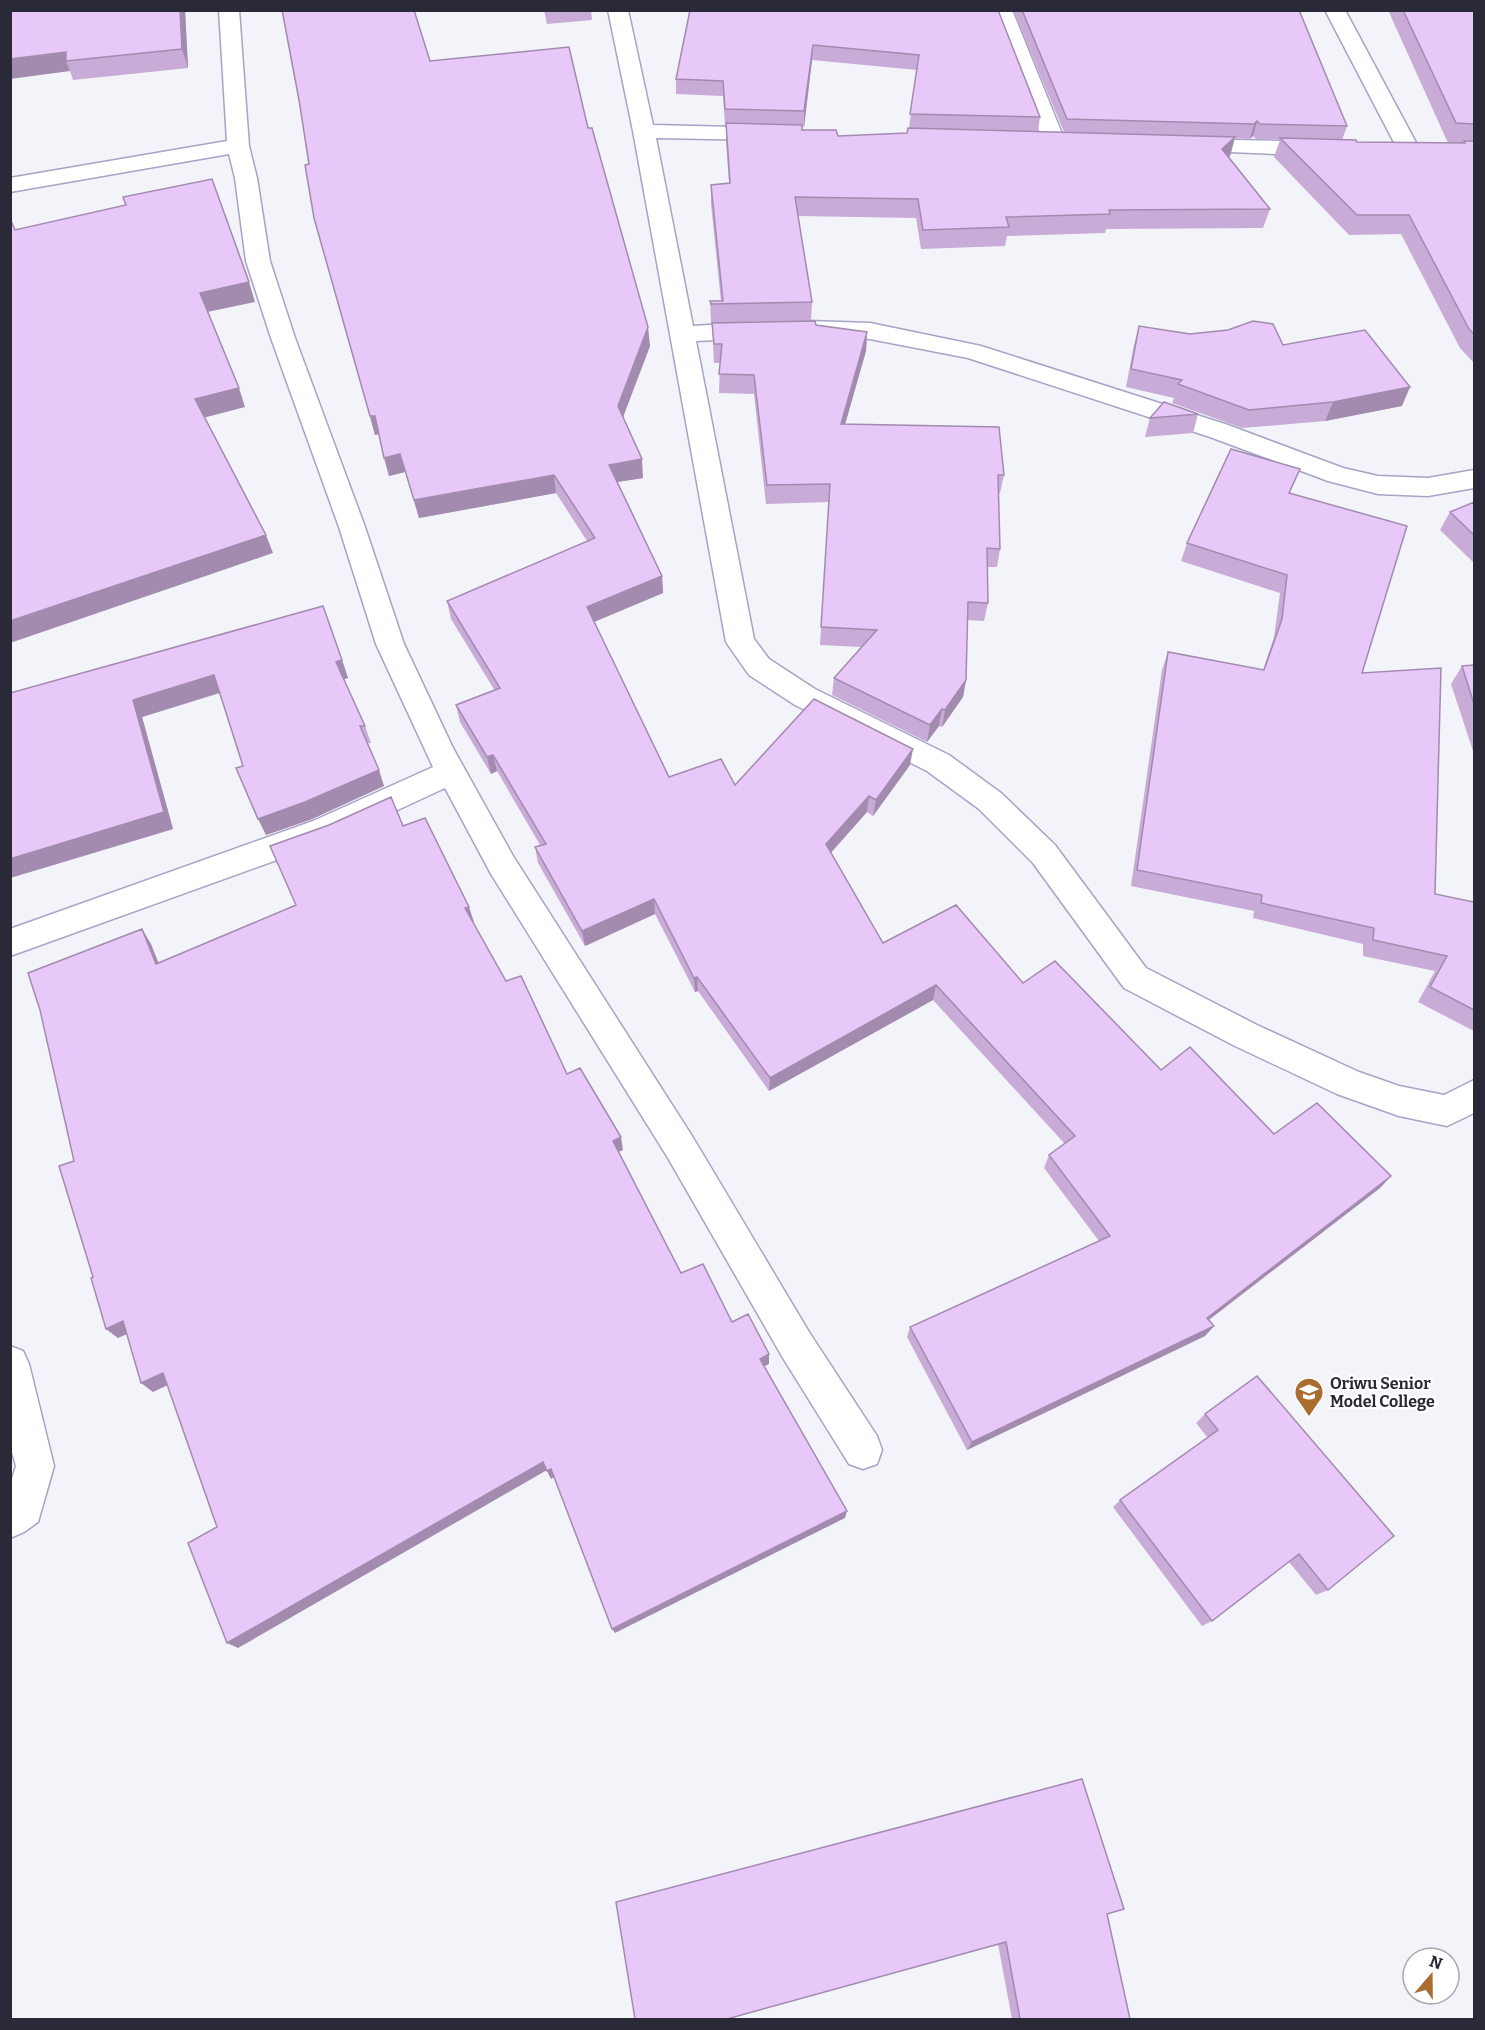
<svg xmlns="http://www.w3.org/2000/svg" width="1485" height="2030" font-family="Bitter,serif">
  <rect width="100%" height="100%" fill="#f3f3fa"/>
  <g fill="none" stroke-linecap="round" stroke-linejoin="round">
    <g stroke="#a5a4c6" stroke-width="3">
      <path id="minor" d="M 219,10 L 239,10 L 249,146 L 257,178 L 270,261 L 295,338 L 365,527 L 404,644 L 453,748 L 513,856 L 692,1136 L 809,1332 L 877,1436 L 882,1450 L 877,1464 L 863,1469 L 849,1464 L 783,1358 L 668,1158 L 491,874 L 445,788 L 335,839 L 10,956 L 10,929 L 313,821 L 433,767 L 376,644 L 339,527 L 271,338 L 246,261 L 235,178 L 229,154 L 10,192 L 10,178 L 227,141 Z
        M 608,10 L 628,10 L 653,125 L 771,128 L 779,129 L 782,134 L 779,139 L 771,140 L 656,138 L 693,326 L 757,322 L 766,325 L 769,330 L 766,335 L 757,338 L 696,341 L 754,639 L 769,659 L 815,689 L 949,755 L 1001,793 L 1055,845 L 1146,968 L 1257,1025 L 1359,1072 L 1399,1086 L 1444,1095 L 1474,1080 L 1474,1113 L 1447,1126 L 1399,1116 L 1337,1094 L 1233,1045 L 1124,988 L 1033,863 L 979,809 L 927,771 L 795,705 L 749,675 L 726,642 L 633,131 Z
        M 992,10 L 1012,10 L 1065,141 L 1062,146 L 1054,147 L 1046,146 L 1043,141 Z
        M 1325,10 L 1345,10 L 1421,152 L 1418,157 L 1410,159 L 1402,157 L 1399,152 Z
        M 1188,139 L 1323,142 L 1331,144 L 1334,149 L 1331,154 L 1323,156 L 1180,150 L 1177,145 L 1180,140 Z
        M 809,321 L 870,323 L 981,346 L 1228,425 L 1343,468 L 1378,476 L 1428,478 L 1474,470 L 1474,488 L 1428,496 L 1378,494 L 1328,481 L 1210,437 L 968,358 L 870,339 L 801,334 L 797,329 L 801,324 Z
        M 10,1346 L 23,1351 L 29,1364 L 54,1466 L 38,1522 L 24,1532 L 10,1538 L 10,1485 L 16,1466 L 10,1445 Z"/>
    </g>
    <use href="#minor" fill="#fff" fill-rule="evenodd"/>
  </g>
  <path fill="#c8abd6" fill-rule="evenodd" d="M 10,10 L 185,10 L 188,68 L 73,80 L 70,71 Z
    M 544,10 L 591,10 L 592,20 L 547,24 Z
    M 690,10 L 998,10 L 1040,117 L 1038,132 L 1064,132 L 1013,10 L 1299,10 L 1347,126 L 1342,140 L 1357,142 L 1448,143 L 1388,10 L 1474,10 L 1474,363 L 1460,348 L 1401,234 L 1349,235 L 1274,157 L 1280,140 L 1256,139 L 1253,136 L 1250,139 L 1235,138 L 1230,156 L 1229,157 L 1270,209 L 1263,228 L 1106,229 L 1105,233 L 1007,236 L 1005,246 L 921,249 L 916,218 L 798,216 L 812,302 L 811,321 L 816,325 L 867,332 L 866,351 L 845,424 L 1004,475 L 1000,493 L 998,493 L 1000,549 L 997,567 L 987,567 L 988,603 L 984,621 L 967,620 L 966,680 L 963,697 L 942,727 L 939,726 L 927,742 L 832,695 L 834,678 L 861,647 L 820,645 L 829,502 L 766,504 L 754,394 L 719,393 L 720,363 L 714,363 L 712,323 L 753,322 L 711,323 L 710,301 L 721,301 L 711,204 L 711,185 L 729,183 L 726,142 L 726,125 L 725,125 L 723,96 L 676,94 L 676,79 ZM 812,60 L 917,70 L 909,128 L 907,133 L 838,136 L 802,130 L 802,127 L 804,127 Z
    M 430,61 L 588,128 L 650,346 L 623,417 L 643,478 L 617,482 L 662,576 L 663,593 L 594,622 L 669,777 L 735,785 L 910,765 L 873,816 L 867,812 L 831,853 L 883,943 L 1023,983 L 1161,1070 L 1274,1134 L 1391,1176 L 1380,1188 L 1209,1320 L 1214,1326 L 1205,1336 L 967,1450 L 907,1337 L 910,1327 L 1099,1241 L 1044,1168 L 1049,1155 L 1065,1144 L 933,1000 L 769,1091 L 698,991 L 695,992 L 655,914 L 585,946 L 538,863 L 535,847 L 540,845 L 497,771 L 491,774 L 460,722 L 456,705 L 495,691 L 451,619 L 447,601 L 587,541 L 556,493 L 419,518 L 405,472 L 389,476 L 379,434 L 375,435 L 319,237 L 299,100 Z
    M 1139,326 L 1190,334 L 1228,330 L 1283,345 L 1402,406 L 1325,421 L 1242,428 L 1172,403 L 1174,398 L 1126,387 L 1134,345 Z
    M 1198,414 L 1193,433 L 1145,437 L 1150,418 Z
    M 1290,493 L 1362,673 L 1435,894 L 1474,902 L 1474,1031 L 1418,1002 L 1435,971 L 1363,956 L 1363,944 L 1253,918 L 1254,911 L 1131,886 L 1162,670 L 1168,652 L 1263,670 L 1274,637 L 1280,593 L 1181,561 L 1187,543 Z
    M 1474,502 L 1474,563 L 1440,530 L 1450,512 Z
    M 342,660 L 348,678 L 343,679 L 365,726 L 371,743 L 367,743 L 384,786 L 312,819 L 266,835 L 220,693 L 142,717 L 173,829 L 10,878 L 10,693 Z
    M 1474,665 L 1474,754 L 1451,684 L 1462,666 Z
    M 1257,1376 L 1328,1590 L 1316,1595 L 1289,1562 L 1212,1621 L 1202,1626 L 1113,1507 L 1120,1500 L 1208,1438 L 1196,1423 L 1205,1414 Z
    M 1107,1914 L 1130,2019 L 1012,2019 L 998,1944 Z"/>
  <path fill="#a28bae" d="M 180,10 L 185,10 L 188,68 L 182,49 Z
    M 813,45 L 812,60 L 804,127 L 804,111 Z
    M 66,52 L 66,61 L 70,71 L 10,79 L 10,59 Z
    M 1257,121 L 1253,136 L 1250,139 L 1254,124 Z
    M 1235,137 L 1230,156 L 1216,168 L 1222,149 Z
    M 249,282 L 255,302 L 207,312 L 200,293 Z
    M 648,327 L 650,346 L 620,425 L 618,406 Z
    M 867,332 L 866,351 L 840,442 L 841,424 Z
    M 1410,387 L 1402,406 L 1325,421 L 1333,402 Z
    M 239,388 L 245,407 L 203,418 L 195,399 Z
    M 370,416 L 375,416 L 379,434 L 375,435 Z
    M 400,454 L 405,472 L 389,476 L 384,458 Z
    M 642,459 L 643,478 L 611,483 L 609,465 Z
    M 554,475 L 556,493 L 419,518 L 414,500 Z
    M 266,535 L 273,553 L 10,643 L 10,621 Z
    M 662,576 L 663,593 L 589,624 L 587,607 Z
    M 342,660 L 348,678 L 342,680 L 336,662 Z
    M 214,675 L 222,692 L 142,717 L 173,829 L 10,878 L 10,859 L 133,700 Z
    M 966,680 L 963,697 L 942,727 L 945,710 Z
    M 942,709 L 939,726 L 927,742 L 930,725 Z
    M 913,749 L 910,765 L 873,816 L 876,800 Z
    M 493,755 L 497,771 L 491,774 L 487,757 Z
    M 379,770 L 384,786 L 312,819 L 266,835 L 258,819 Z
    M 869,796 L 867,812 L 824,860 L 826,844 Z
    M 654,899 L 655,914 L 585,946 L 582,931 Z
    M 469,907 L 474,922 L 470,923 L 465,908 Z
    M 142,929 L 151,944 L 165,979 L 156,964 Z
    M 697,977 L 698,991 L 695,992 L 694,978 Z
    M 936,985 L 933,1000 L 769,1091 L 770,1078 Z
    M 621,1137 L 623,1150 L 616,1153 L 613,1141 Z
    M 1391,1176 L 1380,1188 L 1198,1328 L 1207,1318 Z
    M 123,1321 L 134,1331 L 118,1338 L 106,1329 Z
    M 1214,1326 L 1205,1336 L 967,1450 L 972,1442 Z
    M 769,1354 L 769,1364 L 759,1369 L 760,1359 Z
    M 163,1373 L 174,1382 L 153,1392 L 141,1383 Z
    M 543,1462 L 547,1470 L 238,1648 L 227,1643 Z
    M 551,1469 L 554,1477 L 551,1479 L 547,1471 Z
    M 847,1511 L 845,1518 L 615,1633 L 612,1629 Z"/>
  <path fill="#e8c7f9" stroke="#a28bae" stroke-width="1.5" d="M 10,10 L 180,10 L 182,49 L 66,61 L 66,52 L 10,59 Z
    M 282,10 L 414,10 L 430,61 L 569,47 L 588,128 L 592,128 L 648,327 L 618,406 L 642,459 L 609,465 L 662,576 L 587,607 L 669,777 L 721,759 L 735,785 L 814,699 L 913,749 L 876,800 L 869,796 L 826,844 L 883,943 L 956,905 L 1023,983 L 1055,961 L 1161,1070 L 1190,1047 L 1274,1134 L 1317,1103 L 1391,1176 L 1207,1318 L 1214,1326 L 972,1442 L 910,1327 L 1110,1236 L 1049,1155 L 1075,1136 L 936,985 L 770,1078 L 697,977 L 694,978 L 654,899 L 582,931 L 535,847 L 546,844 L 493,755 L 487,757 L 456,705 L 500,688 L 447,601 L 595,538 L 554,475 L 414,500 L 400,454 L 384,458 L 375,416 L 370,416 L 314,218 L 305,165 L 309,164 L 299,100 Z
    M 690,10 L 998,10 L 1040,117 L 910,114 L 919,55 L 813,45 L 804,111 L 725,109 L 723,81 L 676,79 Z
    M 1022,10 L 1299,10 L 1347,126 L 1260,124 L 1257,121 L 1254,124 L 1067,119 Z
    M 1403,10 L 1474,10 L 1474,124 L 1456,123 Z
    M 726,123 L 802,125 L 802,130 L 836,130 L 838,136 L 907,133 L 908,128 L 1235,137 L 1222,149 L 1270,209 L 1109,210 L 1110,214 L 1006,217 L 1009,227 L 923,230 L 918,199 L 795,197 L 812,302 L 711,304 L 710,301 L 723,301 L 711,185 L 730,183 Z
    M 1280,138 L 1356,140 L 1357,142 L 1465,143 L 1464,141 L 1474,141 L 1474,334 L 1469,329 L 1409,215 L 1357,215 Z
    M 212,179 L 249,282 L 200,293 L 239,388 L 195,399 L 266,535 L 10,621 L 10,218 L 15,230 L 126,205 L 123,197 Z
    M 815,321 L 816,325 L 867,332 L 841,424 L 999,427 L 1004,475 L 998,475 L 1000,549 L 987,548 L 988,603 L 968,602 L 966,680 L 945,710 L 942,709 L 930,725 L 834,678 L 877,630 L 821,627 L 830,484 L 767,485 L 754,375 L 719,374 L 722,344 L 714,344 L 712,323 Z
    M 1253,321 L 1273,324 L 1283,345 L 1365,330 L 1410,387 L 1333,402 L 1249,410 L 1178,384 L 1182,380 L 1131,369 L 1139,326 L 1190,334 L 1228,330 Z
    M 1164,402 L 1198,414 L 1150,418 Z
    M 1231,449 L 1300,469 L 1289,493 L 1407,526 L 1362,673 L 1441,668 L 1435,894 L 1474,902 L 1474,1010 L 1430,987 L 1447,956 L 1373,940 L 1374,928 L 1261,903 L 1262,895 L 1137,870 L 1168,652 L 1264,670 L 1282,619 L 1287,575 L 1187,543 Z
    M 1474,502 L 1474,535 L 1450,512 Z
    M 323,606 L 342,660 L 336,662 L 365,726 L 360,726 L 379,770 L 305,802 L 258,819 L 236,768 L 243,766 L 214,675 L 133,700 L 164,812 L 10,859 L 10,693 Z
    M 1474,665 L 1474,704 L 1462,666 Z
    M 391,797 L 403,826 L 425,818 L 469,907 L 465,908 L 506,981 L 521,976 L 567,1074 L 580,1068 L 621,1137 L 613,1141 L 681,1273 L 703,1264 L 732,1322 L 748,1314 L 769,1354 L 760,1359 L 847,1511 L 612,1629 L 551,1469 L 547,1471 L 543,1462 L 227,1643 L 188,1543 L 217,1527 L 163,1373 L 141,1383 L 123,1321 L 106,1329 L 91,1278 L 93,1277 L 59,1166 L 74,1161 L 40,1010 L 28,973 L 142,929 L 156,964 L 296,905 L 270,846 L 329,825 Z
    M 1257,1376 L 1394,1536 L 1328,1590 L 1299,1554 L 1212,1621 L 1120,1500 L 1218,1430 L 1205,1414 Z
    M 1082,1779 L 1124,1909 L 1107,1914 L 1130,2019 L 1020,2019 L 1006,1942 L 727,2019 L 635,2019 L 616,1902 Z"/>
  <defs>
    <g id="school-pin" transform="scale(1.5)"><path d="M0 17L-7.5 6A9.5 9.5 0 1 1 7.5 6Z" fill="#aa6d30" stroke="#fff"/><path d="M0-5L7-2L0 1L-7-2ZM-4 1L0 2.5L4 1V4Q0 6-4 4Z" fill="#fff"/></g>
  </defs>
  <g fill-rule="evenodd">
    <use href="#school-pin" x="1309" y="1392"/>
  </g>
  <g text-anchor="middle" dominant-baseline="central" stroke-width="4.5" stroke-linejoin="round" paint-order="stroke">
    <g font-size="16" font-weight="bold" fill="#2a2937" stroke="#fff" text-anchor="start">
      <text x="1330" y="1383">Oriwu Senior<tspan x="1330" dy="18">Model College</tspan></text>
    </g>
  </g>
  <rect width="1485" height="2030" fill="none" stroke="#2a2937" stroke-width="24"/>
  <g transform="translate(1431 1976) rotate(20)"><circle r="28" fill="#ffffff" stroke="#aaa9af" stroke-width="1.5"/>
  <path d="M0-4.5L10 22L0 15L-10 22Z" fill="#aa6d30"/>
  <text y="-9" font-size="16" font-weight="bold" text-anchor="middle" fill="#2a2937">N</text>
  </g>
</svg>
